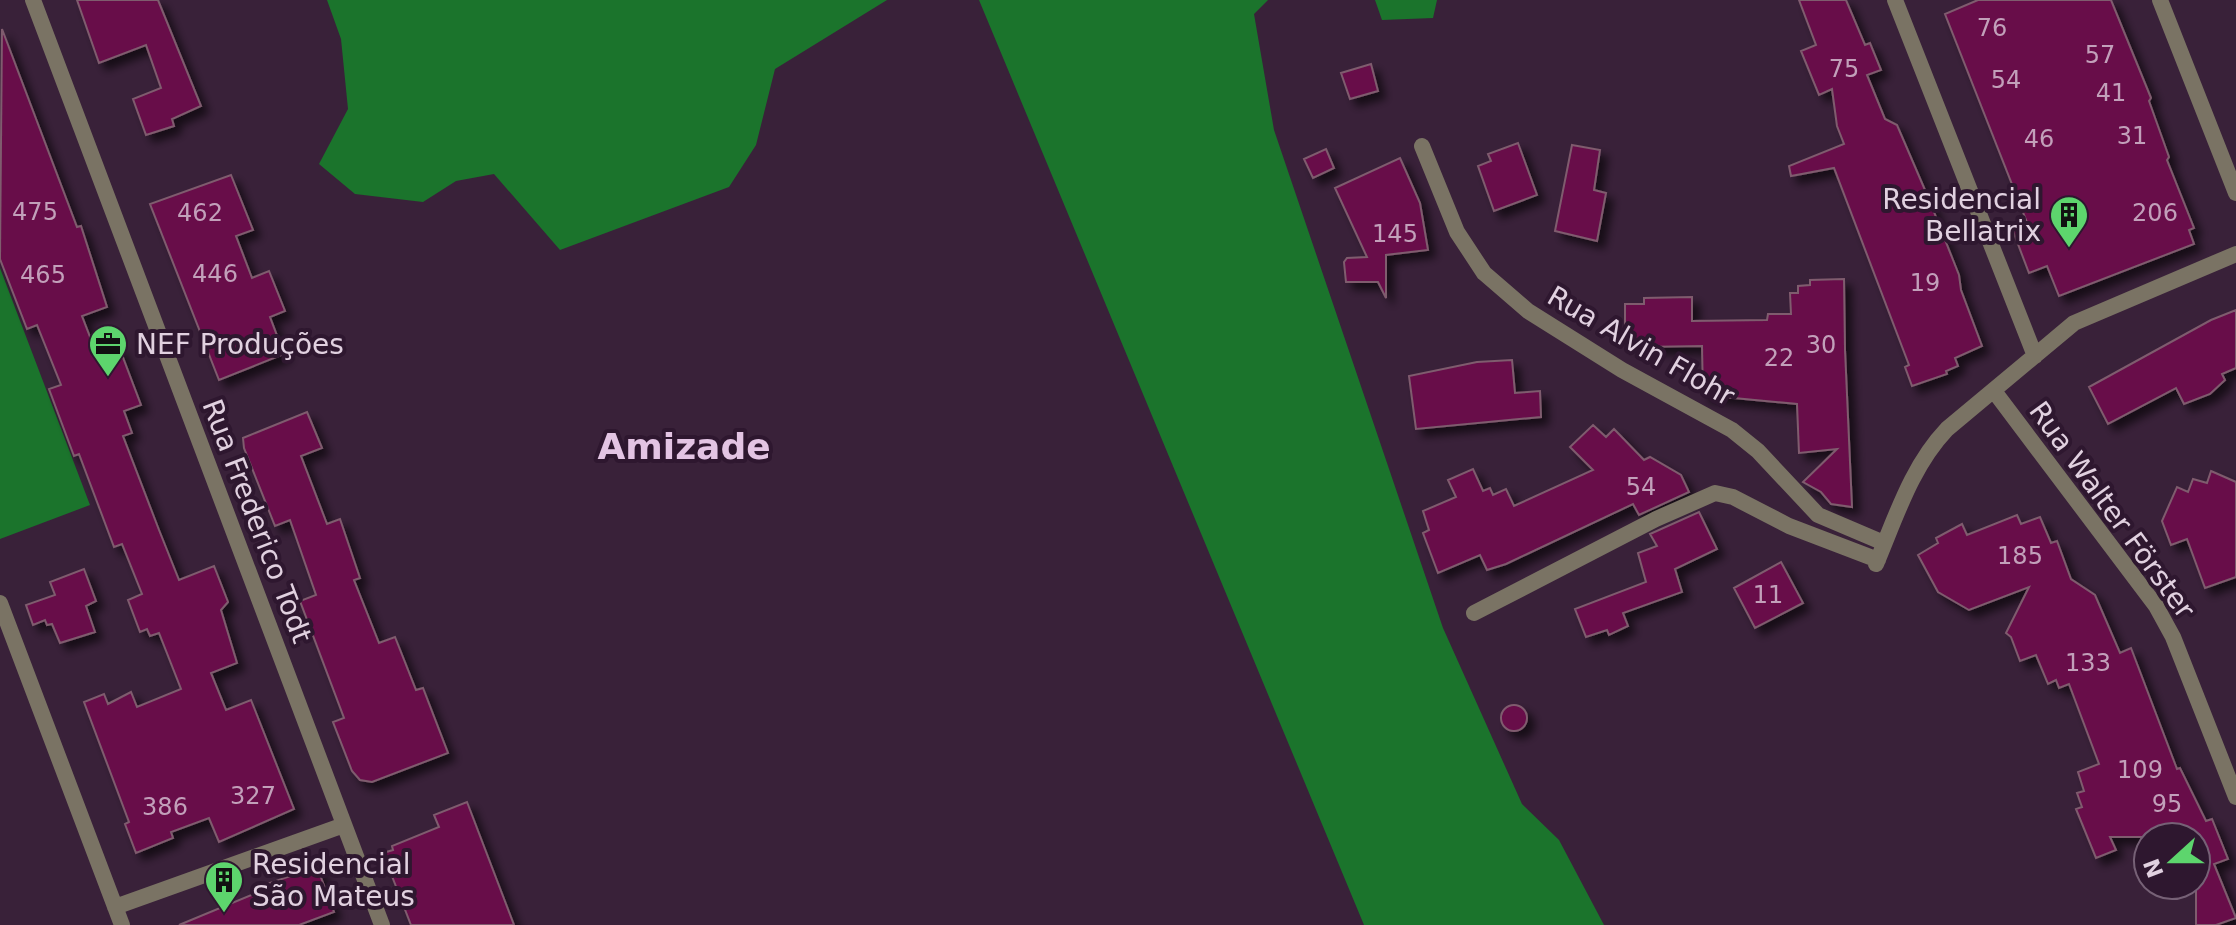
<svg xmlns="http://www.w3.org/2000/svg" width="2236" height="925" font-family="'DejaVu Sans',sans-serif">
  <defs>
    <filter id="shadow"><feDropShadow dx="7" dy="7" stdDeviation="4" flood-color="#0009"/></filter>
  </defs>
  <rect width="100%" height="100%" fill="#392139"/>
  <path fill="#1b742c" d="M 327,0 L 887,0 L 775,69 L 756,145 L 729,187 L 560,250 L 494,174 L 456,181 L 423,202 L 355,194 L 319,164 L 348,109 L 341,39 Z
    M 979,0 L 1268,0 L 1254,14 L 1274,130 L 1443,628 L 1522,804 L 1559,840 L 1604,925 L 1364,925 Z
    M 1375,0 L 1437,0 L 1433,18 L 1382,20 Z
    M 0,268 L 90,505 L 0,539 Z"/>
  <path fill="#670d49" stroke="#7f5b6e" stroke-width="2" filter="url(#shadow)" d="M 77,0 L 158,0 L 201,106 L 172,119 L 174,126 L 146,135 L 133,99 L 161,88 L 146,45 L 99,63 Z
    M 1799,0 L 1846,0 L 1865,45 L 1870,43 L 1881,70 L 1867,75 L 1885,119 L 1897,125 L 1928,197 L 1959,275 L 1961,290 L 1982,346 L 1955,358 L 1958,366 L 1946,371 L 1947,374 L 1912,386 L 1905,367 L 1909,365 L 1834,168 L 1791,176 L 1789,166 L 1844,144 L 1837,126 L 1832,89 L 1819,95 L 1801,51 L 1816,45 Z
    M 1978,0 L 2111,0 L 2151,98 L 2149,101 L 2169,157 L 2167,160 L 2194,228 L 2189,230 L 2194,244 L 2059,296 L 2047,266 L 2029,273 L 2013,231 L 2028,225 L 1945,14 Z
    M 2,29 L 77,227 L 81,226 L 107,307 L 82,316 L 97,355 L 119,347 L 141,405 L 124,411 L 132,433 L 123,436 L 159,530 L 179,580 L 214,566 L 228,602 L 221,610 L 237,663 L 211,673 L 226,710 L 251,700 L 294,809 L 219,842 L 209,818 L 171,832 L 173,838 L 136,853 L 125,824 L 129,822 L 84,702 L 104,694 L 108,704 L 131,692 L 137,707 L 181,689 L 159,633 L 150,636 L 147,629 L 140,632 L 128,600 L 142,594 L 122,544 L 114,547 L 79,454 L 74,456 L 49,389 L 61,385 L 37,325 L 27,329 L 0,259 Z
    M 1371,64 L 1378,91 L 1350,99 L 1341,73 Z
    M 1518,143 L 1537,195 L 1494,211 L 1478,166 L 1491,161 L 1488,154 Z
    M 1572,145 L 1600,150 L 1594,190 L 1606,193 L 1597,241 L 1555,231 Z
    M 1326,149 L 1334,168 L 1313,178 L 1304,159 Z
    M 1400,158 L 1420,203 L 1428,250 L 1386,255 L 1386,298 L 1378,282 L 1346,282 L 1344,262 L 1347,258 L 1367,257 L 1335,188 Z
    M 231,175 L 253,230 L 236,236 L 252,278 L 269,271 L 285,311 L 270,317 L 284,354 L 219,380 L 150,204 Z
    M 1844,279 L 1845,350 L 1852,507 L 1831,504 L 1821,492 L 1803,482 L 1837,449 L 1799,453 L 1797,404 L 1703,395 L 1702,346 L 1641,347 L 1641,342 L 1625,342 L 1625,304 L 1644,304 L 1644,298 L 1692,297 L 1692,321 L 1767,320 L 1768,314 L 1791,314 L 1790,293 L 1798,293 L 1798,286 L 1810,285 L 1810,280 Z
    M 2236,310 L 2236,368 L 2222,374 L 2225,380 L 2210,394 L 2184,404 L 2176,388 L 2108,424 L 2089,387 L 2211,320 Z
    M 1512,360 L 1515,393 L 1540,391 L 1541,417 L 1416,429 L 1409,376 L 1477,362 Z
    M 307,412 L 322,448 L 301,456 L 327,524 L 340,519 L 360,578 L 354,580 L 379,643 L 395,637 L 416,690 L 423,688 L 448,753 L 372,782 L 360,780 L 352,771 L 333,722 L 344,718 L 300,601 L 316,595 L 290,520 L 275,526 L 244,448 L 243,438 Z
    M 1593,425 L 1606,437 L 1614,429 L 1644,460 L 1650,457 L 1681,475 L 1689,492 L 1639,515 L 1633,504 L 1506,564 L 1487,570 L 1480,555 L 1438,573 L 1423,533 L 1429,530 L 1423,511 L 1456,497 L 1448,480 L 1473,469 L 1483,491 L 1490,488 L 1493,495 L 1506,489 L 1514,506 L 1593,470 L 1570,447 Z
    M 2211,471 L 2236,482 L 2236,577 L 2205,588 L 2187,539 L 2171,545 L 2162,521 L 2177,487 L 2188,492 L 2193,479 L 2207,483 Z
    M 1699,512 L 1717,549 L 1675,569 L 1682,592 L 1623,613 L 1628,626 L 1609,635 L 1607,630 L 1586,637 L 1575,609 L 1646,582 L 1638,553 L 1657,546 L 1650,534 Z
    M 2017,515 L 2021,524 L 2040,517 L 2051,543 L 2057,541 L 2071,579 L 2095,595 L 2120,653 L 2131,648 L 2177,769 L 2180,768 L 2206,821 L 2212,819 L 2228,859 L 2214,864 L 2236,918 L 2216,925 L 2196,925 L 2196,837 L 2110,837 L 2116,850 L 2096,858 L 2076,809 L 2082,807 L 2077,793 L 2084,791 L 2078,772 L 2099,764 L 2069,684 L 2059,688 L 2056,680 L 2048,684 L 2036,655 L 2020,661 L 2011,637 L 2006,633 L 2029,587 L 1969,610 L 1938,592 L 1918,555 L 1938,543 L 1936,538 L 1962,524 L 1967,535 Z
    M 1781,562 L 1803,603 L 1755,628 L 1734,588 Z
    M 84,569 L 96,601 L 86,606 L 95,632 L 60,643 L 52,624 L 47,625 L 45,620 L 33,625 L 26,605 L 55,595 L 50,582 Z
    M1501 718a13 13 0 1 1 26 0a13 13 0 1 1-26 0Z
    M 467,802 L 514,925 L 411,925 L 383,853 L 393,850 L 392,846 L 439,827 L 434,815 Z
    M 317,867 L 334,912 L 299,925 L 179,925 L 254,894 L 252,889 Z"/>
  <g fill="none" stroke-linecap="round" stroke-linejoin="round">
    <path stroke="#7a7364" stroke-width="16" d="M 33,0 L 382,925
      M 1895,0 L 2035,356
      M 2160,0 L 2236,193
      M 1422,146 L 1457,232 L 1484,273 L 1528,311 L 1622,370 L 1732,430 L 1758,451 L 1818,515 L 1884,543
      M 1994,391 L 2156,606 L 2173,637 L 2236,797
      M 1876,564 C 1896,517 1911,467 1947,429 L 2074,323 L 2236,254
      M 0,603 L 122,925
      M 1474,613 L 1656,519 L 1715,493 L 1733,497 L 1789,526 L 1878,560
      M 115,907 L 344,825"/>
  </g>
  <defs>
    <g id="building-pin" transform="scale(2)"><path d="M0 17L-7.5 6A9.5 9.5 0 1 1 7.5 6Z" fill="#5dd56d" stroke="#2e172f"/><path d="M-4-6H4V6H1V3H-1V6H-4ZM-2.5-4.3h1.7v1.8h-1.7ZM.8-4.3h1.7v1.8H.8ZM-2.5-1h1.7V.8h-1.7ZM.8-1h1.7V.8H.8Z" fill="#111"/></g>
    <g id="office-pin" transform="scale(2)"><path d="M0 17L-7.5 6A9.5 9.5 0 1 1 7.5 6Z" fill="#5dd56d" stroke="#2e172f"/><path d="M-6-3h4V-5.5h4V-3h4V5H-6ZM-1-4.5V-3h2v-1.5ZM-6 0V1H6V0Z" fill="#111"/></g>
  </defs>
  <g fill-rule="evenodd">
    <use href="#building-pin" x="2069" y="215"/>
    <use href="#office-pin" x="108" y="344"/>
    <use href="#building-pin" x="224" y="880"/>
  </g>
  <g text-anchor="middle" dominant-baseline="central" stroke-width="8" stroke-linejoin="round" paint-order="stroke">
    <g font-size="24" fill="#c2a0ba">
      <text x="1992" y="28">76</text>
      <text x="2100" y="55">57</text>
      <text x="1844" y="69">75</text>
      <text x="2006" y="80">54</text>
      <text x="2111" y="93">41</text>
      <text x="2132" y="136">31</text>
      <text x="2039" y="139">46</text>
      <text x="35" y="212">475</text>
      <text x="200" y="213">462</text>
      <text x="2155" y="213">206</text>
      <text x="1395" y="234">145</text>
      <text x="215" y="274">446</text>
      <text x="43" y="275">465</text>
      <text x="1925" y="283">19</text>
      <text x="1821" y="345">30</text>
      <text x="1779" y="358">22</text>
      <text x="1641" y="487">54</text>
      <text x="2020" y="556">185</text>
      <text x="1768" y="595">11</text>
      <text x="2088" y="663">133</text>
      <text x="2140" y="770">109</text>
      <text x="253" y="796">327</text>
      <text x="2167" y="804">95</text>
      <text x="165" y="807">386</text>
    </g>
    <g font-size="28" fill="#e1d1e0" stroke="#2e172f" text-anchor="start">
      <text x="2041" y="199" text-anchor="end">Residencial<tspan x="2041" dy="32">Bellatrix</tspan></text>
      <text x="136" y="344">NEF Produções</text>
      <text x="252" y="864">Residencial<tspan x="252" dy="32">São Mateus</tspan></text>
    </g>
    <g font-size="28" fill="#e1d1e0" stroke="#2e172f">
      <text transform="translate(1641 346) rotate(30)">Rua Alvin Flohr</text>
      <text transform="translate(2112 510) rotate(54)">Rua Walter Förster</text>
      <text transform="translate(257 521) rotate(69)">Rua Frederico Todt</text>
    </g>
    <g font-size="36" font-weight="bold" fill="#e3c4e3" stroke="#2e172f">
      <text x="684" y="446">Amizade</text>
    </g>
  </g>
  <g transform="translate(2172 861) rotate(249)"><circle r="38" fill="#2e172f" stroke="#766176" stroke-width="2"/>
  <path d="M0-6L14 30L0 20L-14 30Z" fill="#5dd56d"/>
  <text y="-12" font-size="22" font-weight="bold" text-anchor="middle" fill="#e1d1e0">N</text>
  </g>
</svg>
